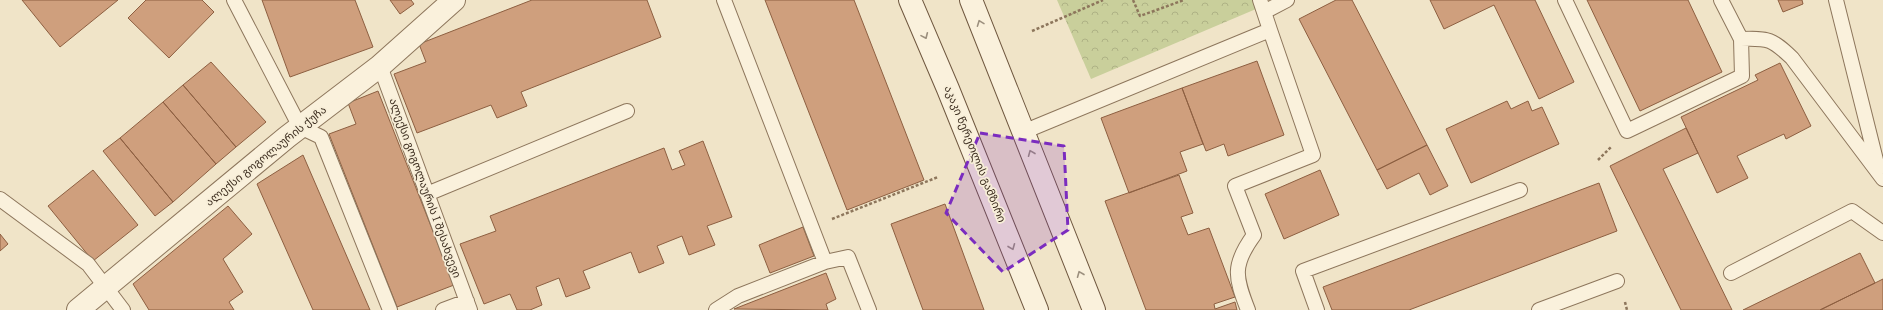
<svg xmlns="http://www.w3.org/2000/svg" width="1883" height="310" font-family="'Roboto Serif','Noto Sans Georgian',serif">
  <defs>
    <pattern id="park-crowns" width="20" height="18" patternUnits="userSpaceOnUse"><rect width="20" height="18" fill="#c9cf9b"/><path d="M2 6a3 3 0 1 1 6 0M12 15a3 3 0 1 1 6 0" fill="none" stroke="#aeb285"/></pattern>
  </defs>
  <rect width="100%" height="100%" fill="#f0e4c8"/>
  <path fill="url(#park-crowns)" d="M 1057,0 L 1252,0 L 1256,9 L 1091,79 Z"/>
  <path fill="#cf9f7d" stroke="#8d5f41" d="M 22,0 L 118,0 L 60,47 Z
    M 146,0 L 202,0 L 214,12 L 169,58 L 128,18 Z
    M 262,0 L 355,0 L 373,47 L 290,77 Z
    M 390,0 L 411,0 L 414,4 L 400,14 Z
    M 532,0 L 647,0 L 661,37 L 521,92 L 527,106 L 497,118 L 491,105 L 417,133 L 394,74 L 426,62 L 419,44 Z
    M 765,0 L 854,0 L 924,180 L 847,210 Z
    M 1336,0 L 1352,0 L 1427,145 L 1377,170 L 1299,19 Z
    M 1430,0 L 1535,0 L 1574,82 L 1539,99 L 1494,5 L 1444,29 Z
    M 1587,0 L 1688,0 L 1722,72 L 1640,111 Z
    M 1778,0 L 1802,0 L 1803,4 L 1783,12 Z
    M 1257,61 L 1284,135 L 1228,156 L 1224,144 L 1206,151 L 1182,88 Z
    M 211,62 L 266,122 L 236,147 L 183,85 Z
    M 1780,63 L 1811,126 L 1786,139 L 1784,134 L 1737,156 L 1748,178 L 1717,193 L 1681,117 L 1758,80 L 1755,75 Z
    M 183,85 L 236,147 L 216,164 L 163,102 Z
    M 1182,88 L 1203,144 L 1180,152 L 1187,171 L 1129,193 L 1101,118 Z
    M 378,91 L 454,285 L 397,307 L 329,134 L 356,124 L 348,103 Z
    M 1507,101 L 1511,109 L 1528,101 L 1532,111 L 1542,107 L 1559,144 L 1471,183 L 1446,129 Z
    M 163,102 L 216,164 L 173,202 L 120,138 Z
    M 1686,128 L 1698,153 L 1663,169 L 1732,310 L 1681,310 L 1610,166 Z
    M 120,138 L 173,202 L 155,216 L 103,151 Z
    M 703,141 L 732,217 L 707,226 L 715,245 L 689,255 L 682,236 L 657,246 L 664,263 L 639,273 L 631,252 L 583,271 L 590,288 L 566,297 L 559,278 L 536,287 L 542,305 L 530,310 L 517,310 L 510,294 L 484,304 L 460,244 L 496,231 L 490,216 L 664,148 L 672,170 L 685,165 L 679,151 Z
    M 1427,145 L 1448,186 L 1430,195 L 1419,173 L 1387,189 L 1377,170 Z
    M 303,155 L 370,310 L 313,310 L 257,184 Z
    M 93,170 L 138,225 L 93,261 L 48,206 Z
    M 1320,170 L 1339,215 L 1284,239 L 1265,194 Z
    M 1179,175 L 1193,213 L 1181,217 L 1188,235 L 1209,228 L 1235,297 L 1214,304 L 1215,309 L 1235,302 L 1237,310 L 1146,310 L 1105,201 Z
    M 1599,183 L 1617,231 L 1409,310 L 1332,310 L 1323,287 Z
    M 945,204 L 984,310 L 923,310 L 891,224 Z
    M 228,206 L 252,234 L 223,259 L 243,292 L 229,302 L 234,310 L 149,310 L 133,284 Z
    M 803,227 L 814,256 L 770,273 L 759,245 Z
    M 0,234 L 8,244 L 0,251 Z
    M 1860,253 L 1875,283 L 1820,310 L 1743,310 Z
    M 826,273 L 836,299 L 826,304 L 828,310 L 734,309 Z
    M 1883,279 L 1883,310 L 1820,310 L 1875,283 Z"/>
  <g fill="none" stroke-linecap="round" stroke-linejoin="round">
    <g stroke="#8d765c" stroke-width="16">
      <path id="service" d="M 234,0 L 300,127 L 321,137 L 390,310
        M 724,0 L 825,262 L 848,257 L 869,310
        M 1260,0 L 1270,30
        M 1565,0 L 1627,131 L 1742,76 L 1741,39 L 1721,0
        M 1836,0 L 1878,168
        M 1264,12 L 1287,0
        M 1741,39 C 1769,38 1772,39 1792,58 L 1883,179
        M 380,66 L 470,310
        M 1023,132 L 1270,30 L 1313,155 L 1235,186 L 1254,235 C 1232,265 1235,277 1248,310
        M 427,194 L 627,111
        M 0,199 L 88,264 L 123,310
        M 1731,273 L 1852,211 L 1883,233
        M 443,310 L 467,301
        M 716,310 L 738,296 L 825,262
        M 1317,310 L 1303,271 L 1520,190
        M 1539,310 L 1617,281"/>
    </g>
    <g stroke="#8d765c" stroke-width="24">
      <path id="minor" d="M 78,310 L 287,137 L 380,66 L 454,0"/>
    </g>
    <g stroke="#6f573f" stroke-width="24">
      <path id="secondary" d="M 910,0 L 948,89 L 1037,310
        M 971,0 L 1094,310"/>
    </g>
    <path stroke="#8d765c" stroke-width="2.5" stroke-dasharray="3 2" stroke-linecap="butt" d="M 1133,0 L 1140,16 L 1184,0
      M 1032,31 L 1103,0
      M 1598,160 L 1611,147
      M 832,219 L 938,177
      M 1625,302 L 1627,310"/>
    <use href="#service" stroke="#faf1dc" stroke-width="14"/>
    <use href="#minor" stroke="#faf1dc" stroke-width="22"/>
    <use href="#secondary" stroke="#faf1dc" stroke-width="22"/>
  </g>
  <defs><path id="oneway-chevron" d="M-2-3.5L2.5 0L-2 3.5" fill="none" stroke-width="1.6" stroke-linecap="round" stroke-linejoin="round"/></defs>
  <g stroke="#9c907e">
    <use href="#oneway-chevron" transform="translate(980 23) rotate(-111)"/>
    <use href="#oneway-chevron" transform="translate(925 36) rotate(66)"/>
    <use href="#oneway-chevron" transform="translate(1031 153) rotate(-112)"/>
    <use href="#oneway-chevron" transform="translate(1012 247) rotate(68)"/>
    <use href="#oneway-chevron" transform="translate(1080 274) rotate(-112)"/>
  </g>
  <path fill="#7b2cbf" fill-opacity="0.2" stroke="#7b2cbf" stroke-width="3" stroke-dasharray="8 5" stroke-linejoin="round" d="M 980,133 L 1064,146 L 1068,230 L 1003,272 L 946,213 Z"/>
  <g text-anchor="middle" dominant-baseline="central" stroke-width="3.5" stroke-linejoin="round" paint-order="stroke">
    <g font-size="11" fill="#3d2e20" stroke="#f7eed8">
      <text transform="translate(975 154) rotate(68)">აკაკი წერეთლის გამზირი</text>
      <text transform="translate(266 156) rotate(-39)">ალექსი გოგოლაურის ქუჩა</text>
      <text transform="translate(425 188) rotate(70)">ალექსი გოგოლაურის I შესახვევი</text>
    </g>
  </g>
</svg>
